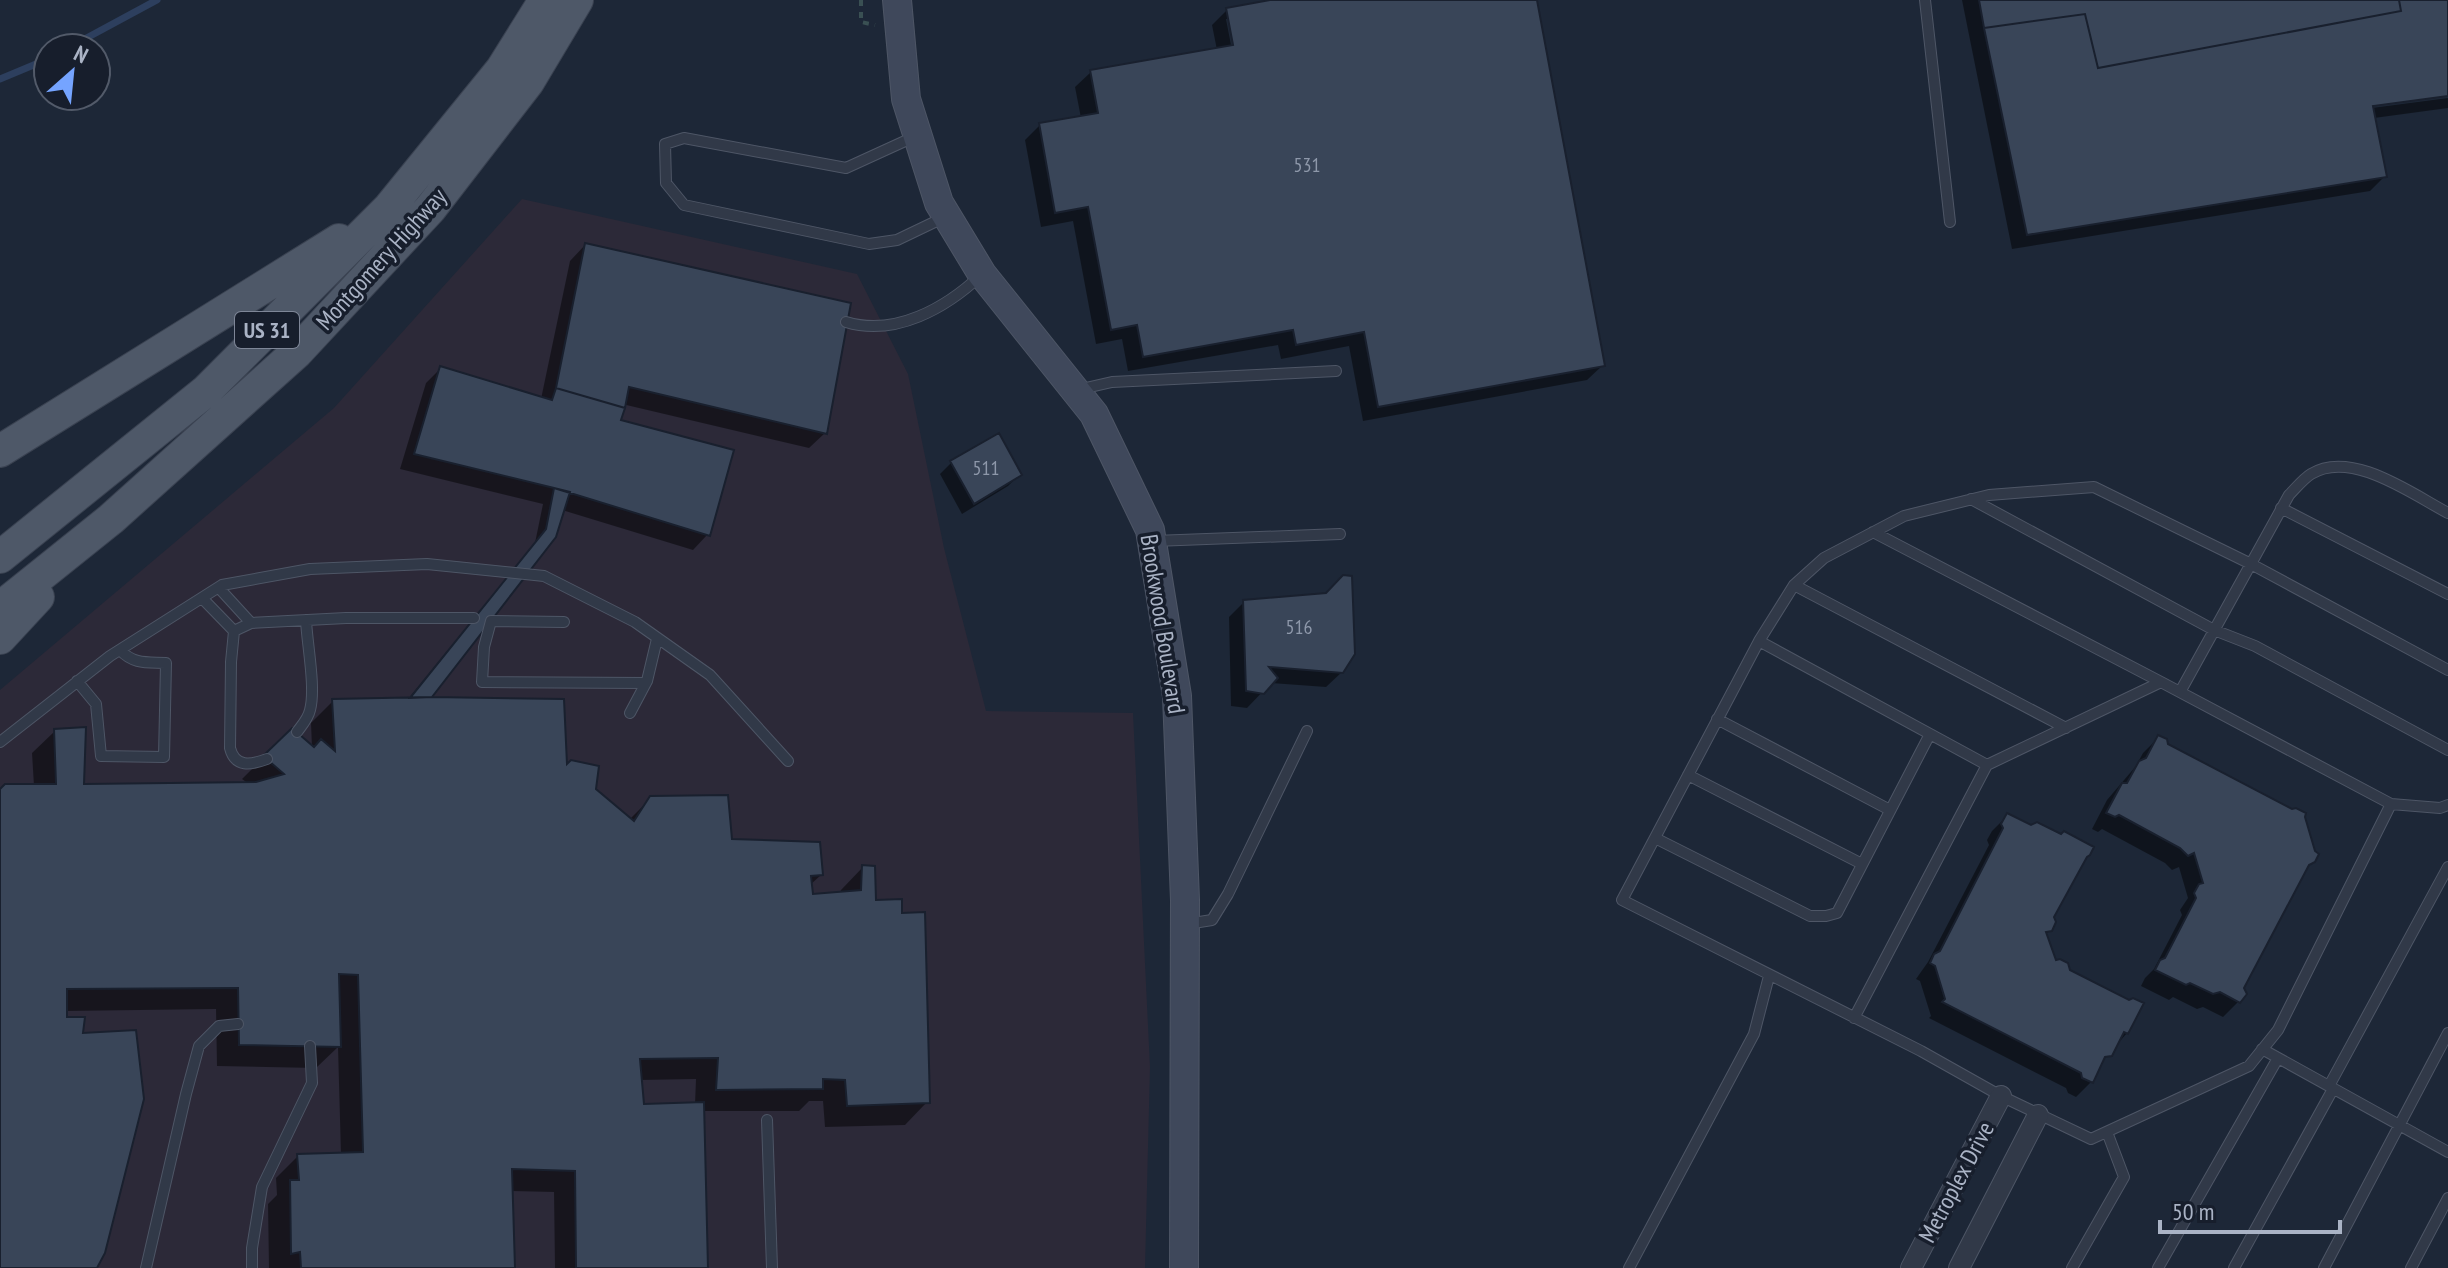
<svg xmlns="http://www.w3.org/2000/svg" width="2448" height="1268" font-family="'PT Sans Narrow',sans-serif">
  <rect width="100%" height="100%" fill="#1d2737"/>
  <path fill="#2c2938" d="M 522,199 L 857,274 L 908,374 L 944,548 L 986,711 L 1133,713 L 1150,1067 L 1145,1268 L 0,1268 L 0,690 L 334,408 Z"/>
  <path fill="#0007" fill-rule="evenodd" d="M 1280,0 L 1535,0 L 1603,365 L 1587,380 L 1363,421 L 1349,346 L 1281,359 L 1278,345 L 1128,371 L 1122,339 L 1096,344 L 1073,221 L 1041,227 L 1025,140 L 1040,125 L 1081,118 L 1075,87 L 1091,72 L 1217,50 L 1212,25 L 1227,10 ZM 1226,19 L 1231,19 L 1237,54 L 1233,55 Z
    M 1962,0 L 2448,0 L 2448,94 L 2363,105 L 2364,109 L 2448,98 L 2448,108 L 2374,118 L 2385,176 L 2370,191 L 2012,249 Z
    M 585,245 L 825,433 L 809,448 L 622,404 L 618,421 L 708,534 L 693,550 L 562,510 L 428,699 L 565,768 L 629,820 L 651,798 L 730,841 L 821,875 L 810,885 L 811,896 L 840,894 L 841,890 L 863,867 L 874,902 L 927,1102 L 905,1125 L 825,1127 L 823,1101 L 809,1101 L 799,1111 L 702,1111 L 706,1268 L 555,1268 L 554,1192 L 511,1191 L 513,1268 L 269,1268 L 268,1204 L 277,1195 L 276,1178 L 298,1156 L 341,1155 L 338,1047 L 316,1068 L 217,1066 L 216,1009 L 65,1011 L 65,1019 L 80,1035 L 95,1268 L 0,1268 L 0,792 L 34,786 L 32,753 L 55,731 L 82,786 L 249,784 L 242,779 L 264,757 L 312,748 L 311,723 L 333,701 L 409,698 L 535,543 L 543,504 L 400,469 L 426,383 L 441,368 L 541,399 L 570,261 ZM 696,1079 L 695,1104 L 643,1106 L 640,1080 Z
    M 951,463 L 1020,474 L 1008,486 L 962,514 L 940,474 Z
    M 1244,602 L 1342,672 L 1326,687 L 1271,683 L 1247,708 L 1231,706 L 1229,617 Z
    M 2158,738 L 2313,861 L 2303,871 L 2242,988 L 2238,1002 L 2223,1017 L 2203,1007 L 2197,1009 L 2173,997 L 2169,1000 L 2141,986 L 2145,978 L 2154,969 L 2182,915 L 2180,910 L 2188,898 L 2179,867 L 2172,870 L 2165,863 L 2102,829 L 2098,832 L 2092,829 L 2107,800 L 2136,766 L 2143,753 Z
    M 2007,816 L 2082,861 L 2052,917 L 2050,930 L 2045,935 L 2055,963 L 2068,971 L 2127,1033 L 2099,1065 L 2091,1082 L 2076,1097 L 2068,1093 L 2066,1088 L 1929,1018 L 1931,1016 L 1920,981 L 1916,979 L 1928,962 L 1989,845 L 1987,840 L 1992,831 Z"/>
  <g fill="none" stroke-linecap="round" stroke-linejoin="round">
    <path stroke="#2d3f5e" stroke-width="7" d="M 68,48 L 157,0
      M 0,79 L 48,59"/>
  </g>
  <path fill="#394558" stroke="#19202e" stroke-width="2" d="M 1270,0 L 1537,0 L 1605,366 L 1378,407 L 1364,332 L 1296,345 L 1293,330 L 1143,357 L 1137,325 L 1111,330 L 1088,207 L 1055,213 L 1039,123 L 1098,113 L 1090,70 L 1233,45 L 1226,8 Z
    M 1979,0 L 2399,0 L 2401,11 L 2098,68 L 2085,14 L 1984,28 Z
    M 2399,0 L 2448,0 L 2448,96 L 2373,106 L 2387,177 L 2027,235 L 1984,28 L 2085,14 L 2098,68 L 2401,11 Z
    M 585,243 L 851,303 L 827,434 L 629,387 L 625,408 L 556,388 Z
    M 440,366 L 552,400 L 556,388 L 625,408 L 621,420 L 734,450 L 710,536 L 554,488 L 414,454 Z
    M 999,433 L 1022,475 L 974,504 L 950,461 Z
    M 554,488 L 570,492 L 556,537 L 432,697 L 410,698 L 546,529 Z
    M 1343,575 L 1352,576 L 1355,654 L 1343,673 L 1269,667 L 1278,678 L 1264,694 L 1246,691 L 1243,600 L 1326,593 Z
    M 432,697 L 564,699 L 567,764 L 571,760 L 599,766 L 596,789 L 634,821 L 650,796 L 728,795 L 732,839 L 820,842 L 823,875 L 811,876 L 813,894 L 861,890 L 862,865 L 875,866 L 876,900 L 902,899 L 902,913 L 925,912 L 930,1103 L 847,1106 L 845,1080 L 823,1079 L 823,1089 L 716,1090 L 718,1058 L 640,1059 L 644,1104 L 704,1102 L 708,1268 L 576,1268 L 575,1171 L 512,1169 L 515,1268 L 301,1268 L 300,1252 L 291,1254 L 290,1180 L 299,1180 L 297,1154 L 363,1152 L 358,975 L 339,974 L 341,1047 L 239,1045 L 238,988 L 67,989 L 67,1017 L 85,1017 L 83,1033 L 136,1030 L 144,1099 L 105,1253 L 97,1268 L 0,1268 L 0,789 L 5,784 L 56,784 L 54,729 L 86,727 L 84,784 L 256,782 L 284,774 L 263,756 L 292,728 L 314,747 L 321,739 L 335,751 L 332,699 Z
    M 2158,735 L 2167,739 L 2168,744 L 2292,809 L 2296,808 L 2306,813 L 2305,817 L 2315,851 L 2319,854 L 2315,862 L 2309,865 L 2244,988 L 2247,994 L 2240,1003 L 2220,992 L 2213,994 L 2190,983 L 2186,985 L 2155,970 L 2160,960 L 2165,958 L 2196,898 L 2194,893 L 2199,884 L 2203,883 L 2194,853 L 2188,856 L 2180,848 L 2119,815 L 2115,817 L 2106,813 L 2122,783 L 2127,783 L 2139,761 L 2146,758 Z
    M 2007,813 L 2031,825 L 2037,822 L 2061,834 L 2064,831 L 2094,847 L 2090,855 L 2087,857 L 2054,917 L 2056,922 L 2052,931 L 2046,932 L 2056,960 L 2060,959 L 2068,963 L 2070,970 L 2129,1000 L 2133,998 L 2144,1003 L 2128,1034 L 2124,1032 L 2112,1056 L 2105,1057 L 2093,1083 L 2082,1078 L 2081,1073 L 1942,1002 L 1945,999 L 1935,966 L 1930,963 L 1934,954 L 1940,951 L 2003,828 L 2001,824 Z"/>
  <g fill="none" stroke-linecap="round" stroke-linejoin="round">
    <g stroke="#4e5666" stroke-width="12">
      <path id="lane" d="M 1925,0 L 1950,222
        M 916,136 L 846,168 L 684,138 L 665,144 L 666,183 L 684,205 L 869,244 L 897,240 L 945,217
        M 846,322 C 895,337 946,308 981,275
        M 1077,390 L 1112,382 L 1336,371
        M 1971,499 L 2214,630 L 2255,646 L 2448,750
        M 2281,508 L 2448,594
        M 1873,532 L 2161,682
        M 1154,541 L 1340,534
        M 1794,585 L 2066,728
        M 219,588 L 251,623
        M 202,598 L 234,631
        M 564,622 L 491,621 L 484,647 L 482,682 L 646,683
        M 234,631 L 251,623 L 346,618 L 474,618
        M 234,631 L 231,662 L 230,748 C 235,768 251,765 267,759
        M 1759,641 L 1987,765
        M 77,681 L 96,704 L 101,756 L 164,757 L 166,663 C 148,662 134,665 120,650
        M 2180,692 L 2289,495 C 2296,488 2303,479 2311,474 C 2351,449 2412,494 2448,513
        M 630,713 L 647,681 L 657,639
        M 1717,719 L 1890,810
        M 297,732 C 302,725 308,719 310,710 C 316,688 307,644 306,620
        M 0,742 L 110,656 L 222,585 L 310,569 L 427,564 L 544,576 L 635,622 L 710,675 L 788,761
        M 1688,775 L 1862,864
        M 2391,804 L 2278,1030 L 2249,1066 L 2091,1139 L 2001,1096 L 1921,1051 L 1622,900 L 1759,641 L 1794,585 L 1824,558 L 1904,516 L 1989,495 L 2094,487 L 2251,564 L 2448,670
        M 1655,838 L 1810,916 L 1826,916 L 1837,913 L 1930,734
        M 1187,924 L 1212,920 L 1228,894 L 1307,731
        M 1854,1018 L 1987,765 L 2161,682 L 2391,804 L 2440,808 L 2448,805
        M 2262,1049 L 2448,1152
        M 2329,1086 L 2448,867
        M 767,1120 L 772,1268
        M 146,1268 L 186,1094 L 199,1046 L 219,1026 L 238,1024
        M 252,1268 L 252,1248 L 262,1187 L 312,1083 L 310,1046
        M 1629,1268 L 1754,1034 L 1769,976
        M 2072,1268 L 2124,1177 L 2107,1132
        M 2158,1268 L 2278,1058
        M 2234,1268 L 2333,1089
        M 2324,1268 L 2448,1033
        M 2411,1268 L 2448,1198"/>
    </g>
    <g stroke="#4e5666" stroke-width="22">
      <path id="street" d="M 1911,1268 L 2001,1096
        M 1959,1268 L 2038,1115"/>
    </g>
    <g stroke="#4e5666" stroke-width="30">
      <path id="secondary" d="M 897,0 L 906,99 L 939,203 L 982,274 L 1094,414 L 1150,530 L 1177,696 L 1185,900 L 1184,1268"/>
    </g>
    <g stroke="#3a4251" stroke-width="34">
      <path id="primary" d="M 0,451 L 339,240
        M 0,557 L 206,391 L 389,208 L 502,69 L 545,0
        M 0,608 L 111,519 L 297,352 L 430,209 L 528,82 L 577,0
        M 0,638 L 38,597"/>
    </g>
    <path stroke="#3a5053" stroke-width="4" stroke-dasharray="6 6" stroke-linecap="butt" d="M 861,0 L 861,22 L 875,25"/>
    <use href="#lane" stroke="#313948" stroke-width="10"/>
    <use href="#street" stroke="#313948" stroke-width="20"/>
    <use href="#secondary" stroke="#3f485b" stroke-width="28"/>
    <use href="#primary" stroke="#4e5868" stroke-width="32"/>
  </g>
  <g text-anchor="middle" dominant-baseline="central" stroke-width="7" stroke-linejoin="round" paint-order="stroke">
    <g font-size="20" fill="#8e98aa">
      <text x="1307" y="165">531</text>
      <text x="986" y="468">511</text>
      <text x="1299" y="627">516</text>
    </g>
    <rect fill="#171e2c" stroke="#7e8697" stroke-width="2" x="235" y="312" width="64" height="36" rx="6"/>
    <g font-size="22" font-weight="bold" fill="#aab3c5">
      <text x="267" y="330">US 31</text>
    </g>
    <g font-size="24" fill="#aab3c5" stroke="#171e2c">
      <text transform="translate(381 259) rotate(-48)">Montgomery Highway</text>
      <text transform="translate(1163 624) rotate(81)">Brookwood Boulevard</text>
      <text transform="translate(1956 1182) rotate(-62)">Metroplex Drive</text>
    </g>
  </g>
  <g transform="translate(72 72) rotate(27)"><circle r="38" fill="#171e2c" stroke="#525a69" stroke-width="2"/>
  <path d="M0-6L14 30L0 20L-14 30Z" fill="#75a4ff"/>
  <text y="-12" font-size="22" font-weight="bold" text-anchor="middle" fill="#aab3c5">N</text>
  </g>
  <path d="M2160 1220v12h180v-12" fill="none" stroke="#aab3c5" stroke-width="4"/>
  <text x="2172" y="1220" font-size="24" fill="#aab3c5" stroke="#171e2c" stroke-width="6" paint-order="stroke">50 m</text>
</svg>
